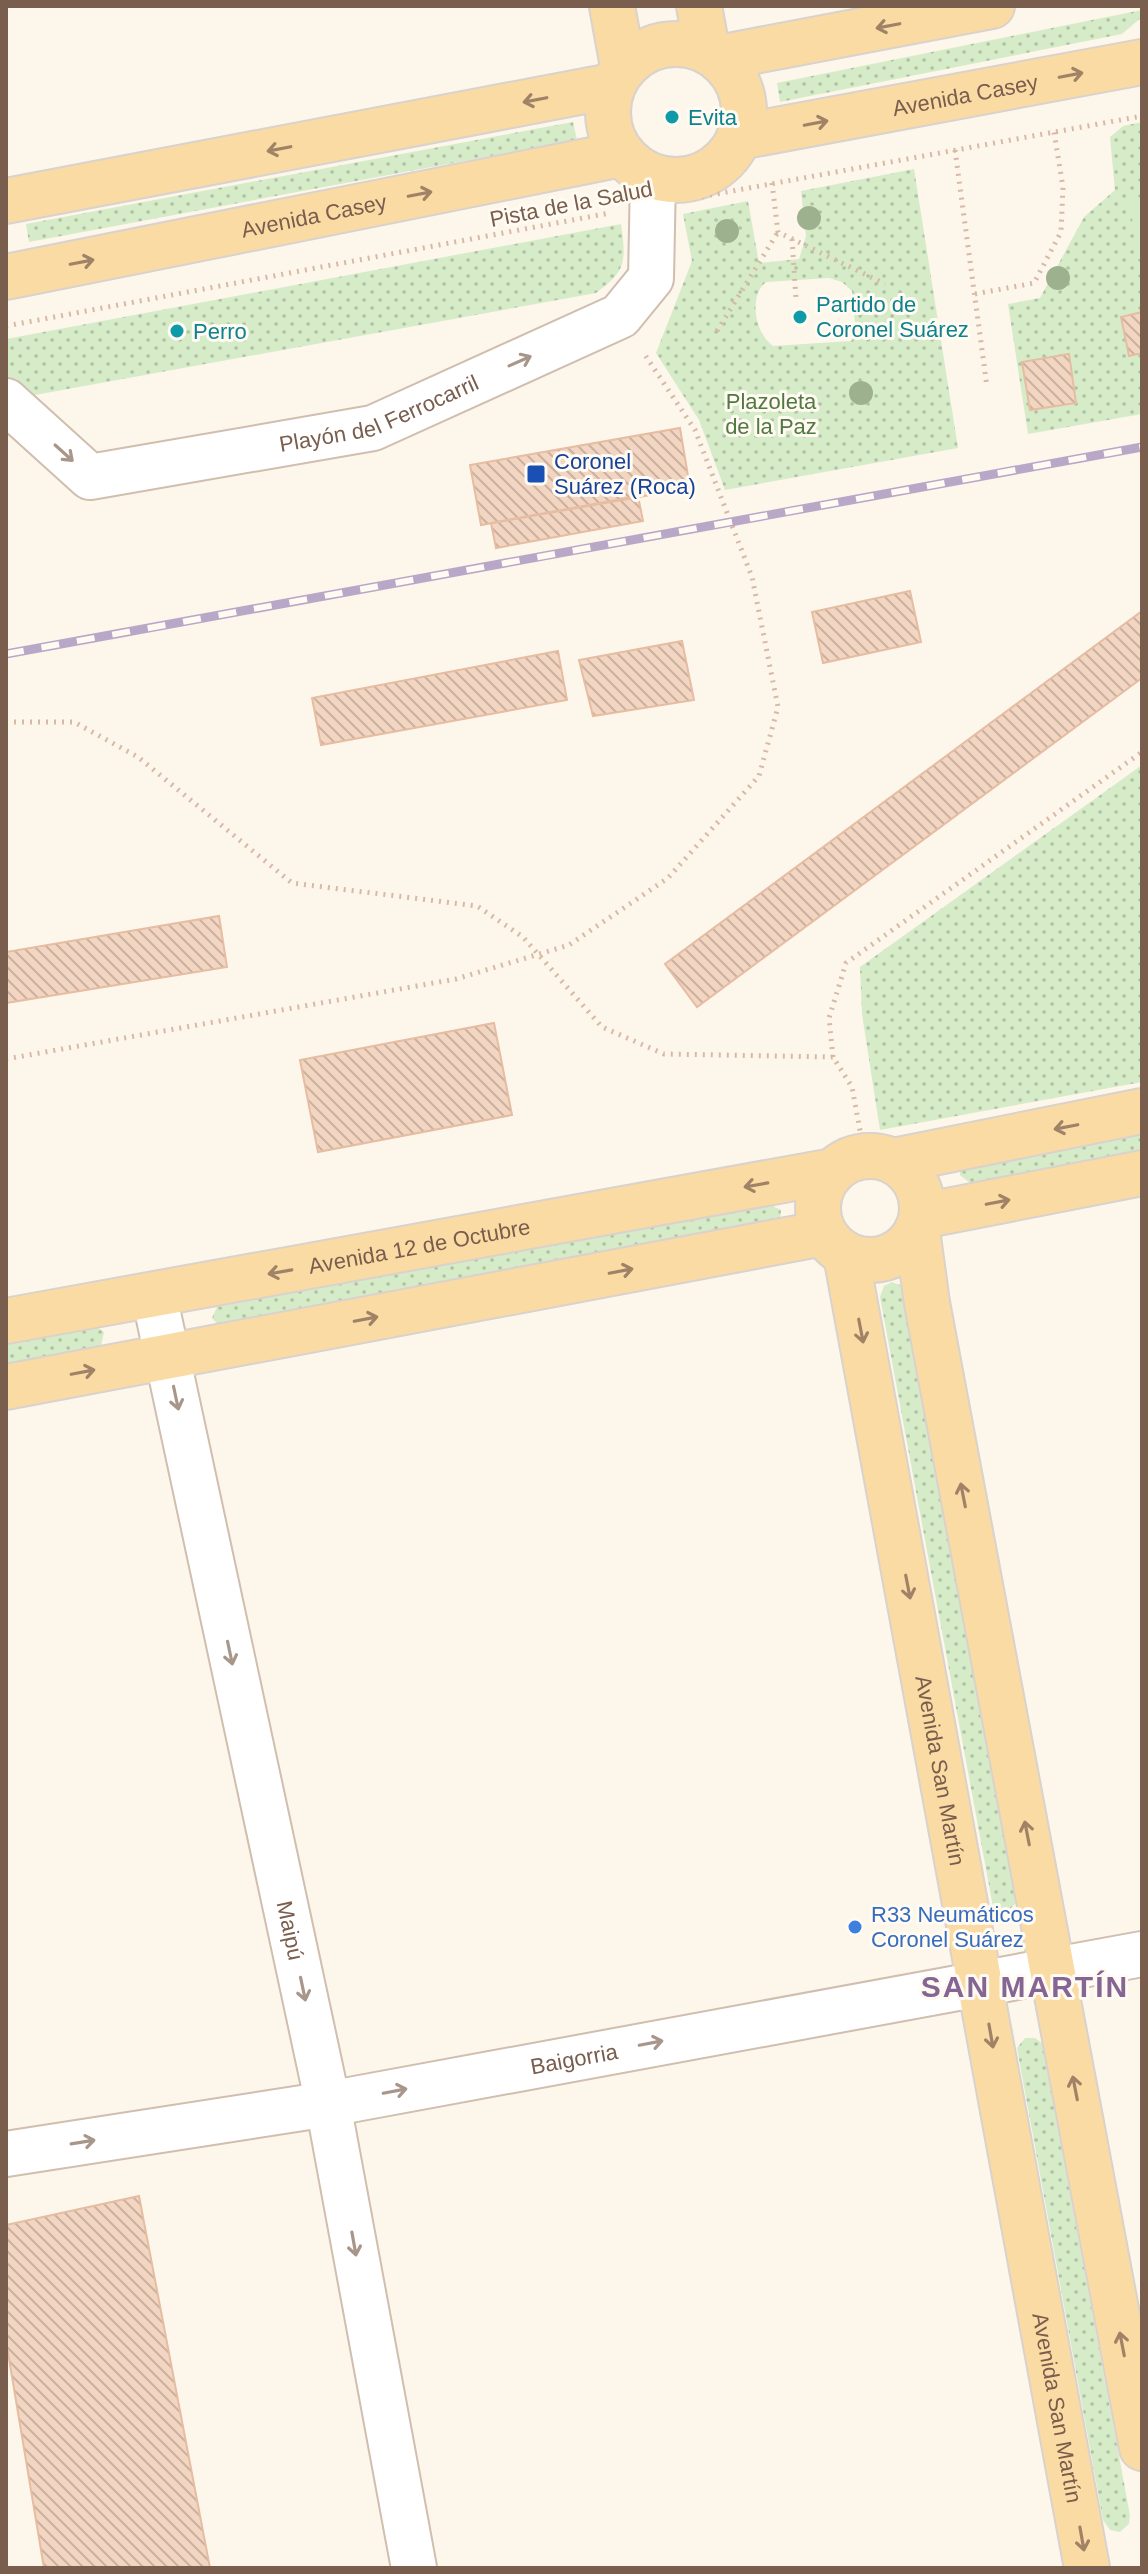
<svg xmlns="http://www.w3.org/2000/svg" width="1148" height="2574" font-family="Helvetica,sans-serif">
  <defs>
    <pattern id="grass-dots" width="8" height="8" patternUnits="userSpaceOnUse" patternTransform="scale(2)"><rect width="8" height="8" fill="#d6ecc8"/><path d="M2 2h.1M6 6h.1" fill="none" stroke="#b2c2a5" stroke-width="1.8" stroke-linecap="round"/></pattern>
    <pattern id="building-back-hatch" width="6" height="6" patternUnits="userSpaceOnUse" patternTransform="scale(2)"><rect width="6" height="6" fill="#f3d6c2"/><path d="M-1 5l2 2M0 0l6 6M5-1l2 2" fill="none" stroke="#cab1a0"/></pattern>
  </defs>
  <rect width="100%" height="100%" fill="#fdf6eb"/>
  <path fill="url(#grass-dots)" fill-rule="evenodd" d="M 1142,10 L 1142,17 L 1122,34 L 780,102 L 777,83 Z
    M 573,122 L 577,140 L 29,242 L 26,224 Z
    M 1142,122 L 1142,414 L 1028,434 L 1008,304 L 1040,298 L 1084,217 L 1115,190 L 1110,137 L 1123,126 Z
    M 914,169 L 958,448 L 725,490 L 699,420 L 656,353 L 692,261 L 683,214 L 748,201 L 759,263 L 799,259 L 806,236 L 801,191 ZM 829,278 L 842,282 L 852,291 L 856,335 L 851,341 L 773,346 C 755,333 748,297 766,282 Z
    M 621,224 C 626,260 627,271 596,293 L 24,397 L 6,383 L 6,339 Z
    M 1142,765 L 1142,1082 L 880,1130 L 862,1014 L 860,967 Z
    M 1142,1130 L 1142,1152 L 970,1183 L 960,1175 L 960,1167 Z
    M 769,1204 L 781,1210 L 780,1220 L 219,1326 L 212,1318 L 217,1307 Z
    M 892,1282 L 900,1285 L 904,1293 L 1017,1902 L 1006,1913 L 993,1907 L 880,1297 L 884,1286 Z
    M 94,1325 L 104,1332 L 101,1346 L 6,1364 L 6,1341 Z
    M 1025,2038 L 1035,2038 L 1042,2043 L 1130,2515 L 1129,2524 L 1120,2532 L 1110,2530 L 1103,2520 L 1017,2048 Z"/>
  <path fill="#d6ecc8" d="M 1142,199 L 1142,259 L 1139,259 L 1129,201 Z"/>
  <path fill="url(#building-back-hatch)" stroke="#e6bca2" stroke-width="2" d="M 1142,312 L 1142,353 L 1129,356 L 1121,317 Z
    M 1069,354 L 1076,403 L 1030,410 L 1022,362 Z
    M 680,428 L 690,488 L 481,525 L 470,465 Z
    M 638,496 L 643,521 L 496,548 L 491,523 Z
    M 910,591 L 921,642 L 823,663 L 812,612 Z
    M 1142,611 L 1142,678 L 697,1007 L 665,964 Z
    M 682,641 L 694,700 L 593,716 L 579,660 Z
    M 558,651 L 567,700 L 321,745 L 312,698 Z
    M 219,916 L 227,967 L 6,1003 L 6,952 Z
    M 494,1023 L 512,1115 L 318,1152 L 300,1060 Z
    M 139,2196 L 210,2568 L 44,2568 L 6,2341 L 6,2225 Z"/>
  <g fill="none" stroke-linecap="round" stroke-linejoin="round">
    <g stroke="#d0beaf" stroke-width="48">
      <g id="minor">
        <path id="s1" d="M 6,401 L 90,477 L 373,428 L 620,316 L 651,278 L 653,177"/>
        <path id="s2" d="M 154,1295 L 328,2104 L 414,2568"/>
        <path id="s3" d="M 6,2154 L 328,2104 L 1142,1954"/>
      </g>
    </g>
    <g stroke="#d9d2cd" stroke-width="48">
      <g id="major">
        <path d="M 612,6 L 623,67"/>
        <path d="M 699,6 L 707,50"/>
        <circle cx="676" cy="112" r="68"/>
        <path d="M 718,58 L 992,6"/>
        <path id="s4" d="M 739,137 L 1142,62"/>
        <path d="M 6,201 L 611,86"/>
        <path id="s5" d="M 6,277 L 622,154"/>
        <circle cx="870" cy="1208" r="52"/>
        <path d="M 893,1161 L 1142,1111"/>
        <path d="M 922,1216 L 1142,1173"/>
        <path d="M 917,1230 L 927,1303 L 1142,2448"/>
        <path id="s6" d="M 846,1255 L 1087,2568"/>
        <path id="s7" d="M 6,1321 L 833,1171"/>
        <path d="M 6,1387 L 824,1233"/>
      </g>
    </g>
    <path stroke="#d8b9a4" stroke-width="5" stroke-dasharray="2 6" stroke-linecap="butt" d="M 955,150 L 987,387
      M 772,183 L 778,232 L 885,284
      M 694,198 L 1142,116
      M 792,239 L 796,298
      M 975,294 L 1034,283 L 1061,232 L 1063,187 L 1054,132
      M 6,326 L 610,213
      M 717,331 L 778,232
      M 6,722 L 74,722 L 138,757 L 292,883 L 477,906 L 523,937 L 602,1027 L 664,1054 L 833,1057 L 852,1087 L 861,1136
      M 833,1057 L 829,1018 L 846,963 L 1142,752
      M 6,1059 L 456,979 L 569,945 L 668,878 L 759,776 L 778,707 L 752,577 L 695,430 L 643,352"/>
    <use href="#minor" stroke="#fff" stroke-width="44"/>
    <use href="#major" stroke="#fbdba4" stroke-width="44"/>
    <g stroke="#b9a7c8" stroke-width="9">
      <path id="rail" d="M 6,654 L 1142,447"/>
    </g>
    <use href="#rail" stroke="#fffaf2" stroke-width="6" stroke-dasharray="18" stroke-linecap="butt"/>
  </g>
  <g fill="#9eb18e">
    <circle cx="809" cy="218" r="12"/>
    <circle cx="727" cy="231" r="12"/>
    <circle cx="1058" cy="278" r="12"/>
    <circle cx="861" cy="393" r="12"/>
  </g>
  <defs><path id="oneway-shaft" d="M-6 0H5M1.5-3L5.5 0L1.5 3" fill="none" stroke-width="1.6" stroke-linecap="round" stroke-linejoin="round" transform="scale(2)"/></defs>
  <g stroke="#a08367">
    <use href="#oneway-shaft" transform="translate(888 26) rotate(169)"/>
    <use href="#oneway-shaft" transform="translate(1071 75) rotate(-11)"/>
    <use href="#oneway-shaft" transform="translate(535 100) rotate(169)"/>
    <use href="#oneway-shaft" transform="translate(816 123) rotate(-11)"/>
    <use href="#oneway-shaft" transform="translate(279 149) rotate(169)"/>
    <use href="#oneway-shaft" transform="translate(420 194) rotate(-11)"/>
    <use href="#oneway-shaft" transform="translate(82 262) rotate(-11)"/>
    <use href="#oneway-shaft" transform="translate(1066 1127) rotate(169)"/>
    <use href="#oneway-shaft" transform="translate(756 1185) rotate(170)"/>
    <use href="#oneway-shaft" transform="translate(998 1202) rotate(-11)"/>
    <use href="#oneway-shaft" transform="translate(621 1271) rotate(-11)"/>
    <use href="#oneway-shaft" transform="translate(280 1272) rotate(170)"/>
    <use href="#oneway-shaft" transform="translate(366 1319) rotate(-11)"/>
    <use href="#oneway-shaft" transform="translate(861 1331) rotate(79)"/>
    <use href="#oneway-shaft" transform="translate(83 1372) rotate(-11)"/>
    <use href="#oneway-shaft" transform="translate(963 1495) rotate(-101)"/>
    <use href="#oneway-shaft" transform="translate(908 1587) rotate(79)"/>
    <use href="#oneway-shaft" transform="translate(1027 1833) rotate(-101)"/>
    <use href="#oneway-shaft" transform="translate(991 2036) rotate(80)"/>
    <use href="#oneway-shaft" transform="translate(1075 2088) rotate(-101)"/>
    <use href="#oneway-shaft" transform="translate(1122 2344) rotate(-101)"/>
    <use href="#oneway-shaft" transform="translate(1082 2539) rotate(80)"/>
  </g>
  <g stroke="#a8968b">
    <use href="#oneway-shaft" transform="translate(520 361) rotate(-24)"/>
    <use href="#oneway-shaft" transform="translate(64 453) rotate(42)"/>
    <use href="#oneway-shaft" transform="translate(176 1398) rotate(78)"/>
    <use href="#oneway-shaft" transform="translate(230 1653) rotate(78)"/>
    <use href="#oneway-shaft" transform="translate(303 1989) rotate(78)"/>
    <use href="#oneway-shaft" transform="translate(651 2043) rotate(-11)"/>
    <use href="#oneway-shaft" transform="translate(395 2091) rotate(-11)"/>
    <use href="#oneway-shaft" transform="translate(83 2142) rotate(-9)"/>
    <use href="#oneway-shaft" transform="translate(354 2244) rotate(80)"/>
  </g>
  <g fill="#0f9aa8" stroke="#fffaf2" stroke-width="3">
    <circle cx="672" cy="117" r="8"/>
    <circle cx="800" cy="317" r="8"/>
    <circle cx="177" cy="331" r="8"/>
  </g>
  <rect fill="#1a4fb4" stroke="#fffaf2" stroke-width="3" x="526" y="464" width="20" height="20" rx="4"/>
  <circle fill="#3f7fe0" stroke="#fffaf2" stroke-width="3" cx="855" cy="1927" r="8"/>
  <g text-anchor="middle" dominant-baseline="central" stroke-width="6" stroke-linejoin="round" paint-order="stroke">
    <g font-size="22" fill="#795d4d" stroke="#fffaf2">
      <text stroke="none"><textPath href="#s4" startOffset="230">Avenida Casey</textPath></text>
      <text transform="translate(571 204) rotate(-11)">Pista de la Salud</text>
      <text stroke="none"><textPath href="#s5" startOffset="314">Avenida Casey</textPath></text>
      <text stroke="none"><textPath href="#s1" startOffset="410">Playón del Ferrocarril</textPath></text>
      <text stroke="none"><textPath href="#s7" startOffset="420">Avenida 12 de Octubre</textPath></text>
      <text stroke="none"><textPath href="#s6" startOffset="524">Avenida San Martín</textPath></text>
      <text stroke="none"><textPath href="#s2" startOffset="650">Maipú</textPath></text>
      <text stroke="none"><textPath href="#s3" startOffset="576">Baigorria</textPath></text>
      <text stroke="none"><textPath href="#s6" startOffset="1172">Avenida San Martín</textPath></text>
    </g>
    <g font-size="22" fill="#0d838f" stroke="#fffaf2" text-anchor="start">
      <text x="688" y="117">Evita</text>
      <text x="816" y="304">Partido de<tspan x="816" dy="25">Coronel Suárez</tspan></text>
      <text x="193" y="331">Perro</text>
    </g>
    <g font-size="22" fill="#517941" stroke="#fffaf2">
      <text x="771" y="401">Plazoleta<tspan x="771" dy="25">de la Paz</tspan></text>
    </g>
    <g font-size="22" fill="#164399" stroke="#fffaf2" text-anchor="start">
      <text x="554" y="461">Coronel<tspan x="554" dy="25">Suárez (Roca)</tspan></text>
    </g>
    <g font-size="22" fill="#366cbe" stroke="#fffaf2" text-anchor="start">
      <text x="871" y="1914">R33 Neumáticos<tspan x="871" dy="25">Coronel Suárez</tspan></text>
    </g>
    <g font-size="30" font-weight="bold" letter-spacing="2" fill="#856594" stroke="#fffaf2">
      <text x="1025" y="1986">SAN MARTÍN</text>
    </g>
  </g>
  <rect width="1148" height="2574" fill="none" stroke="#795d4d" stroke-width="16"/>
</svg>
